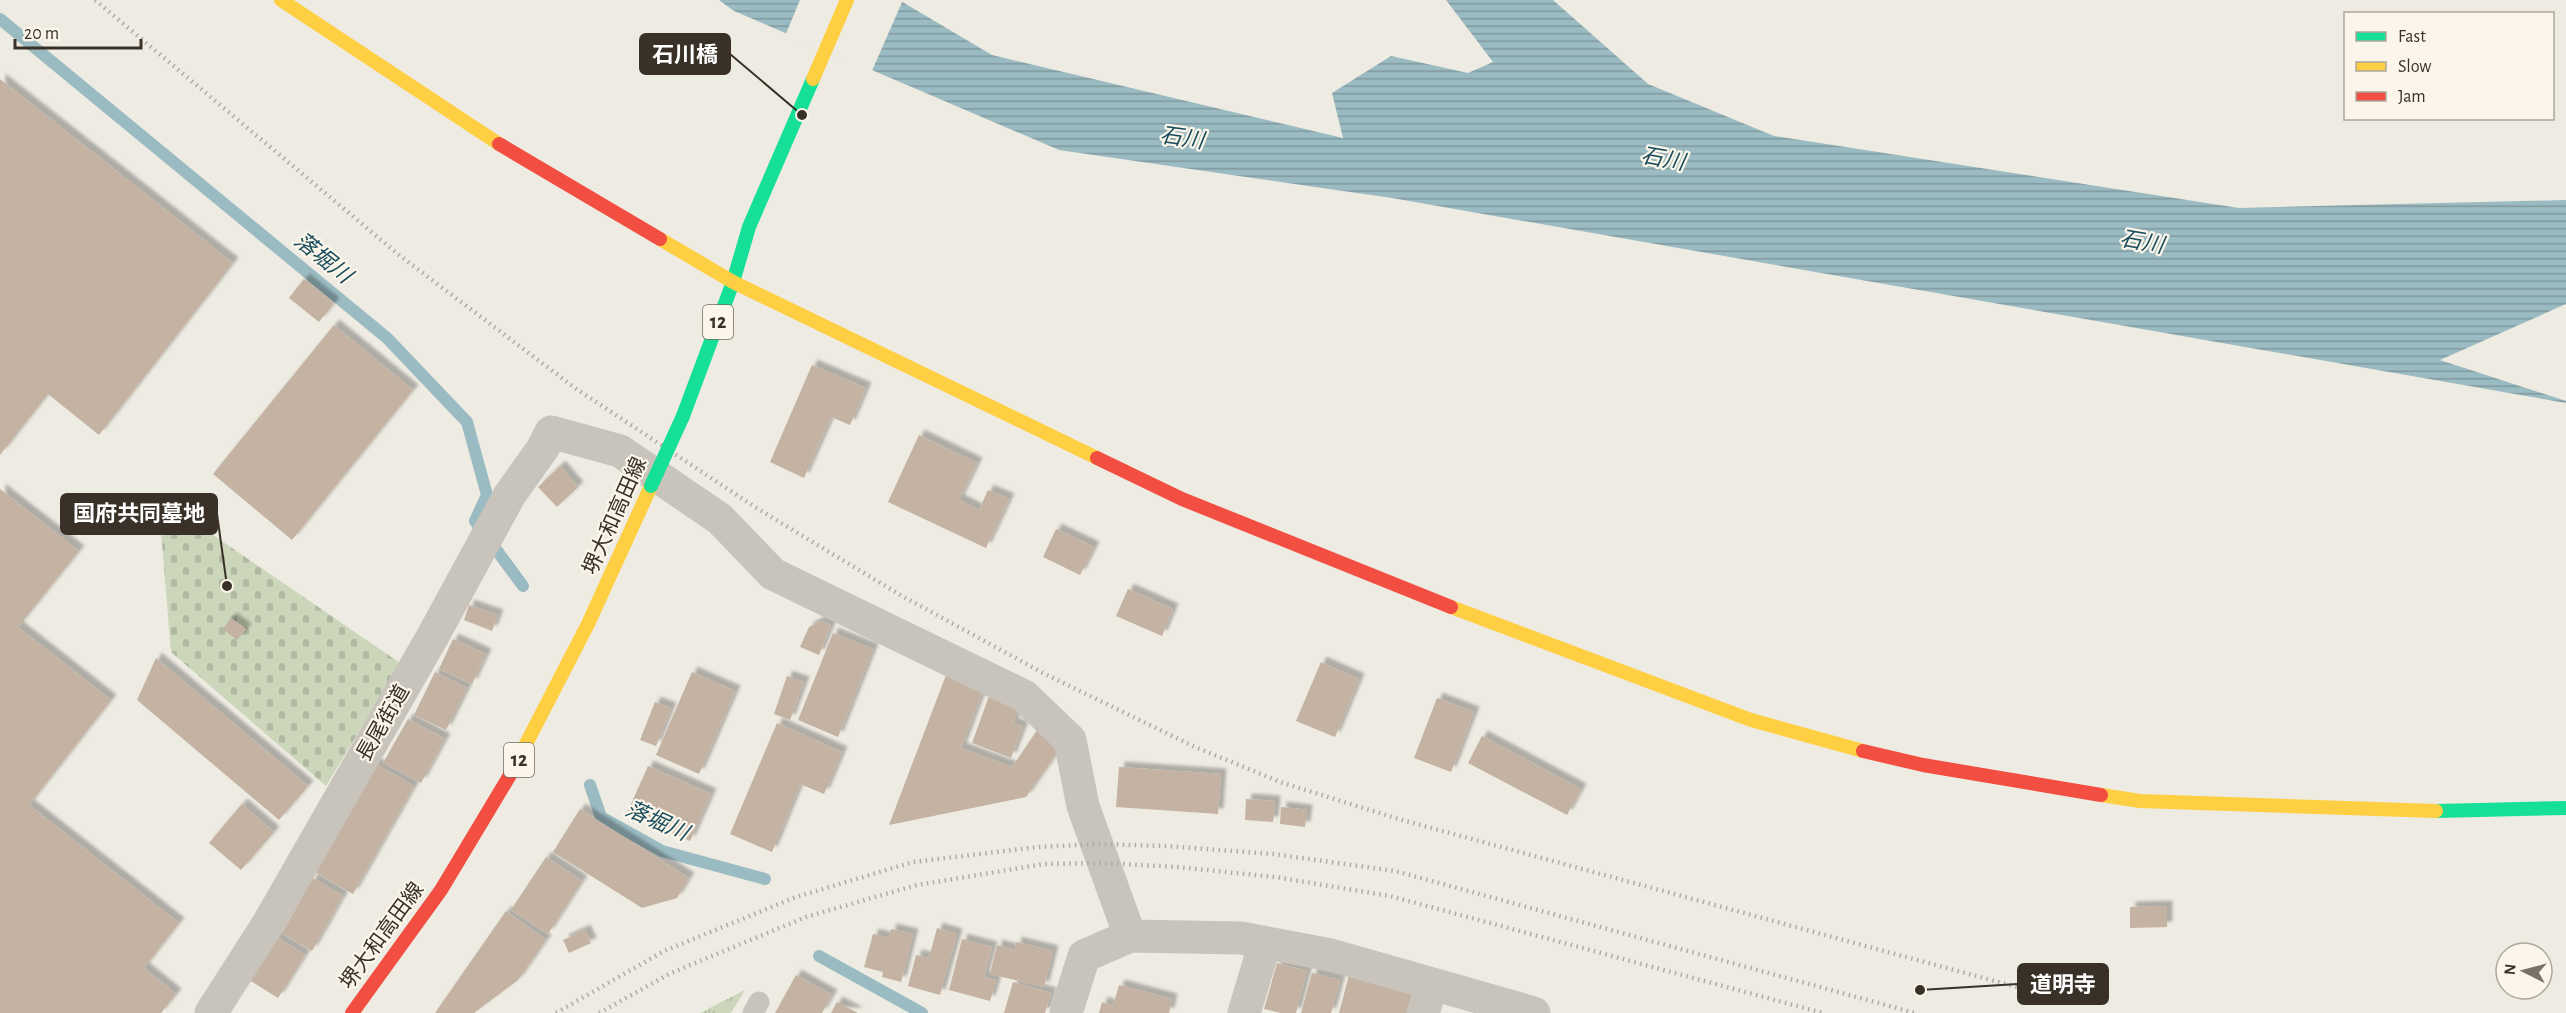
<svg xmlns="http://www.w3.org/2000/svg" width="2566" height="1013" font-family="'Alegreya Sans','Noto Sans JP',sans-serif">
  <defs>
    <pattern id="grass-tufts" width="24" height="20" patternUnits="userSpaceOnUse" patternTransform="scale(1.5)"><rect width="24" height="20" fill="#cbd6ba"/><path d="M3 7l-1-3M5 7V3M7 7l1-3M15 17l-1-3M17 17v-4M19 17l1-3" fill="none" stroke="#afb8a0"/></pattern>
    <pattern id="cemetery-stones" width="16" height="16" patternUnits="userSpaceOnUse" patternTransform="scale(1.5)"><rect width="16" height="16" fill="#cbd6ba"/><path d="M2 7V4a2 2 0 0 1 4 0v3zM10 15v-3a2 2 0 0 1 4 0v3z" fill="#afb8a0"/></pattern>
    <pattern id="water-rules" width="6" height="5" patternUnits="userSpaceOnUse" patternTransform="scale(1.5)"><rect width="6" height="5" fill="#9bbbc2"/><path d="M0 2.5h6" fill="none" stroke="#7f999e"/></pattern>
    <filter id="shadow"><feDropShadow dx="5.5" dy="-5.5" stdDeviation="1.5" flood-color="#0004"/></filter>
  </defs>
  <rect width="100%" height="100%" fill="#eeebe2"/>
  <path fill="url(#grass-tufts)" d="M 745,990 L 731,1013 L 700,1013 Z"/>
  <path fill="url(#cemetery-stones)" d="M 178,511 L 400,663 L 326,786 L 171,652 L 160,520 Z"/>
  <path fill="url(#water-rules)" d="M 719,0 L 899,0 L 992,55 L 1343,138 L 1332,93 L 1391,56 L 1468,73 L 1493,62 L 1446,0 L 1553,0 L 1648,84 L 1774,136 L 2239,208 L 2566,200 L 2566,304 L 2440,360 L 2566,401 L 2566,403 L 1392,198 L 1059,150 L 734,11 Z"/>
  <path fill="#eeebe2" d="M 800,0 L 903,0 L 871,73 L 785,36 Z"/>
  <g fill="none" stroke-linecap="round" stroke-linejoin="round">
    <path stroke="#9bbbc2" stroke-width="12" d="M 0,19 L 387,338 L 467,422 L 487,495 L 475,521 L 523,586
      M 590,785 L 601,817 L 662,851 L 765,879
      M 819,956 L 922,1013"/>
  </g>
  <path fill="#c4b2a2" filter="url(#shadow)" d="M 0,79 L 233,263 L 99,435 L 48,394 L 0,455 Z
    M 304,279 L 334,303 L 319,322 L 289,298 Z
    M 334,325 L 413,390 L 292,540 L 213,474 Z
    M 812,365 L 866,388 L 850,425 L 831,417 L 804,478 L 770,462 Z
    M 919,435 L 977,463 L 959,500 L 979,510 L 988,490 L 1009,499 L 986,548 L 888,502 Z
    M 560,466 L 578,487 L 557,507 L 538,487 Z
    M 0,489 L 79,551 L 18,627 L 111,700 L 29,805 L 179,923 L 144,968 L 176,994 L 161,1013 L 0,1013 Z
    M 1056,529 L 1094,547 L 1080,575 L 1043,557 Z
    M 1128,589 L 1173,609 L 1162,636 L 1116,616 Z
    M 469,605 L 498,615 L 492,631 L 464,620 Z
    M 231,618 L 246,629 L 237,640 L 223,629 Z
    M 821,621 L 831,625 L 819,655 L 800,647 L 809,627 Z
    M 833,633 L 873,649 L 838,737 L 798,720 Z
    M 453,639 L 486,654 L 472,684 L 439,669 Z
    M 156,658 L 308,786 L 279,820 L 137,700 Z
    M 1321,662 L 1359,679 L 1335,737 L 1296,721 Z
    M 435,672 L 467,688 L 446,730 L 414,715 Z
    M 692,672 L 735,691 L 699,774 L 656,755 Z
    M 946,675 L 983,690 L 961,748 L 1012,767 L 1042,723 L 1066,740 L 1026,797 L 889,825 Z
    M 787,676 L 804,682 L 790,720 L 774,714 Z
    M 989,696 L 1019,708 L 1013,723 L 1023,727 L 1011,758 L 972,743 Z
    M 1437,698 L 1474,712 L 1451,772 L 1414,758 Z
    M 655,702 L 671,708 L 656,746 L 640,740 Z
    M 408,719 L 445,739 L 421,783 L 383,763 Z
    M 777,723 L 842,752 L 824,794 L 800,784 L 772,852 L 730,834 Z
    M 1482,736 L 1581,789 L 1567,815 L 1468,763 Z
    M 374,763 L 414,786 L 353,894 L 313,871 Z
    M 648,766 L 711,794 L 690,841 L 627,813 Z
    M 1119,767 L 1221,774 L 1218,814 L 1116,807 Z
    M 1246,799 L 1275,801 L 1273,822 L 1245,820 Z
    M 242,804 L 274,832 L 241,870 L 209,843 Z
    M 1281,807 L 1307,810 L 1305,827 L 1280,824 Z
    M 580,809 L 689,878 L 677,898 L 642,908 L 553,852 Z
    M 546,857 L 582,881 L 548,934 L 511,910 Z
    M 313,878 L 343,896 L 312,951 L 282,933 Z
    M 2167,906 L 2167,927 L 2130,928 L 2130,907 Z
    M 506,911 L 546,940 L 518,980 L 474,1013 L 435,1013 Z
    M 937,928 L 957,934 L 940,995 L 908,986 L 916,955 L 929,958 Z
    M 891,929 L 913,934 L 901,982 L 882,977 L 883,972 L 864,967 L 873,934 L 889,938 Z
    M 585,930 L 591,943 L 569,953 L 563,940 Z
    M 274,935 L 305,955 L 278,998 L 246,978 Z
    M 962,939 L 992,947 L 984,977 L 996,980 L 990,1001 L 949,990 Z
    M 1016,942 L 1053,951 L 1044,987 L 990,974 L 997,945 L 1015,950 Z
    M 1277,963 L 1307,971 L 1296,1013 L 1281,1013 L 1264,1009 Z
    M 1312,973 L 1340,980 L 1331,1013 L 1301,1013 Z
    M 796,975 L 832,995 L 822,1013 L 775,1013 Z
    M 1349,975 L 1414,994 L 1409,1013 L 1339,1013 Z
    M 1013,982 L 1051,993 L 1045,1013 L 1004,1013 Z
    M 1119,985 L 1172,999 L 1169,1013 L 1099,1013 L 1102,1002 L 1113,1006 Z
    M 837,1002 L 858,1013 L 831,1013 Z"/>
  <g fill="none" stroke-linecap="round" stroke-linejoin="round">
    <path stroke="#c8c3bb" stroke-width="21" d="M 753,1013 L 759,1002"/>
    <path stroke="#c8c3bb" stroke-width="33" d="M 211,1013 L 268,924 L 434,634 L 509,496 L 543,448 L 551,432 L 620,451 L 720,519 L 773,574 L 1024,696 L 1070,740 L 1083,806 L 1130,936 L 1241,938 L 1331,955 L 1534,1013
      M 1066,1013 L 1084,956 L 1130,936
      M 1244,1013 L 1265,943
      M 1423,1013 L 1432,984"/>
    <path stroke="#16e098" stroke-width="14" d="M 683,416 L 733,282 L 749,227 L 813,79
      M 2436,811 L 2566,808"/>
    <path stroke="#ffcf43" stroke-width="14" d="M 281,0 L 499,144
      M 813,79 L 847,0
      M 660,239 L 733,282 L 1097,458
      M 1451,607 L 1751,720 L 1863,751
      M 510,775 L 588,624 L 651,486
      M 2101,795 L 2140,801 L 2436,811"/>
    <path stroke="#f24e42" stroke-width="14" d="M 499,144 L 660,239
      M 1097,458 L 1182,499 L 1451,607
      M 1863,751 L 1923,765 L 2101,795
      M 352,1013 L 441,890 L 510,775"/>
    <path stroke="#afaba5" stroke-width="4.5" stroke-dasharray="1.5 4.5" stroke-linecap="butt" d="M 95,0 L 399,255 L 575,388 L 758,509 L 902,596 L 1045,674 L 1195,747 L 1283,783 L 1402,820 L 2057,998
      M 556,1013 L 664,951 L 796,897 L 913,862 L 1038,847 L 1097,844 L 1167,846 L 1273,854 L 1395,871 L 1915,1013
      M 599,1013 L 671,973 L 806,917 L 917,885 L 1044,864 L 1105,863 L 1177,867 L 1275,877 L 1390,896 L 1823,1013"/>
    <path stroke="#16e098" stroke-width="14" d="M 651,486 L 683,416"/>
  </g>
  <g text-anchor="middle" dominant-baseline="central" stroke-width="4.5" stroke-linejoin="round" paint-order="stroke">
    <g fill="#fbf6e9" stroke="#736c62" stroke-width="1.5">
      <rect x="703" y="305" width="30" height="34" rx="4.5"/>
      <rect x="504" y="743" width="30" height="34" rx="4.5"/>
    </g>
    <g font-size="20" font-weight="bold" fill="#393128">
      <text x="718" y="322">12</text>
      <text x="519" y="760">12</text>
    </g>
    <g font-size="21" fill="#393128" stroke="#fbf6e9">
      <text transform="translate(615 516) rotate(-66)">堺大和高田線</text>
      <text transform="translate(383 723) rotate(-60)">長尾街道</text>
      <text transform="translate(382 936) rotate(-54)">堺大和高田線</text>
    </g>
    <g font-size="22" font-style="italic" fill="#194d5f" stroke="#fbf6e9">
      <text transform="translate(1182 138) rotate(8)">石川</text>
      <text transform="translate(1663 159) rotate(10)">石川</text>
      <text transform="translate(2142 242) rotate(10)">石川</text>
      <text transform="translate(323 258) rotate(39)">落堀川</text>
      <text transform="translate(657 821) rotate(24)">落堀川</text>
    </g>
  </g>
  <path fill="none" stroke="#393128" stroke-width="2" d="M802 115L730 54M227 586L217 514M1920 990L2018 984"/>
  <g fill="#393128" stroke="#fbf6e9" stroke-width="2">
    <circle cx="802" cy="115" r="6"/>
    <circle cx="227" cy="586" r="6"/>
    <circle cx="1920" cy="990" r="6"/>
  </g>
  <g fill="#393128" stroke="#393128" stroke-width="2">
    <rect x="640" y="34" width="90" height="40" rx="6"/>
    <rect x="61" y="494" width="156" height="40" rx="6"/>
    <rect x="2018" y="964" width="90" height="40" rx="6"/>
  </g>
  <g font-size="22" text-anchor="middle" font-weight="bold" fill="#fff">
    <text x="685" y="62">石川橋</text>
    <text x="139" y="521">国府共同墓地</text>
    <text x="2063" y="992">道明寺</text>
  </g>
  <rect x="2344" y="12" width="210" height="108" fill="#fbf6e9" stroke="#ada79c" stroke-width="1.5"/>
  <rect x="2356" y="32" width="30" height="9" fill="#16e098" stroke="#ada79c" stroke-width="1.5"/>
  <text x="2398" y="42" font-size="18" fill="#393128">Fast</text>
  <rect x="2356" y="62" width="30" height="9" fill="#ffcf43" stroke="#ada79c" stroke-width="1.5"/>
  <text x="2398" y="72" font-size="18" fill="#393128">Slow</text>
  <rect x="2356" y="92" width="30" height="9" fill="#f24e42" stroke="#ada79c" stroke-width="1.5"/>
  <text x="2398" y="102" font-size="18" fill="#393128">Jam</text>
  <g transform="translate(2524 971) rotate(276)"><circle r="28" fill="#fbf6e9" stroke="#ada79c" stroke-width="1.5"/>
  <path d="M0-4.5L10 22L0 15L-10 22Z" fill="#787269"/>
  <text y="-9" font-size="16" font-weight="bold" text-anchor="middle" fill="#393128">N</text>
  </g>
  <path d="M15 39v9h126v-9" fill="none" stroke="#393128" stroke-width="3"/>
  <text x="24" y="39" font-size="18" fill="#393128" stroke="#fbf6e9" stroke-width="4.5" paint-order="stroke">20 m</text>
</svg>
